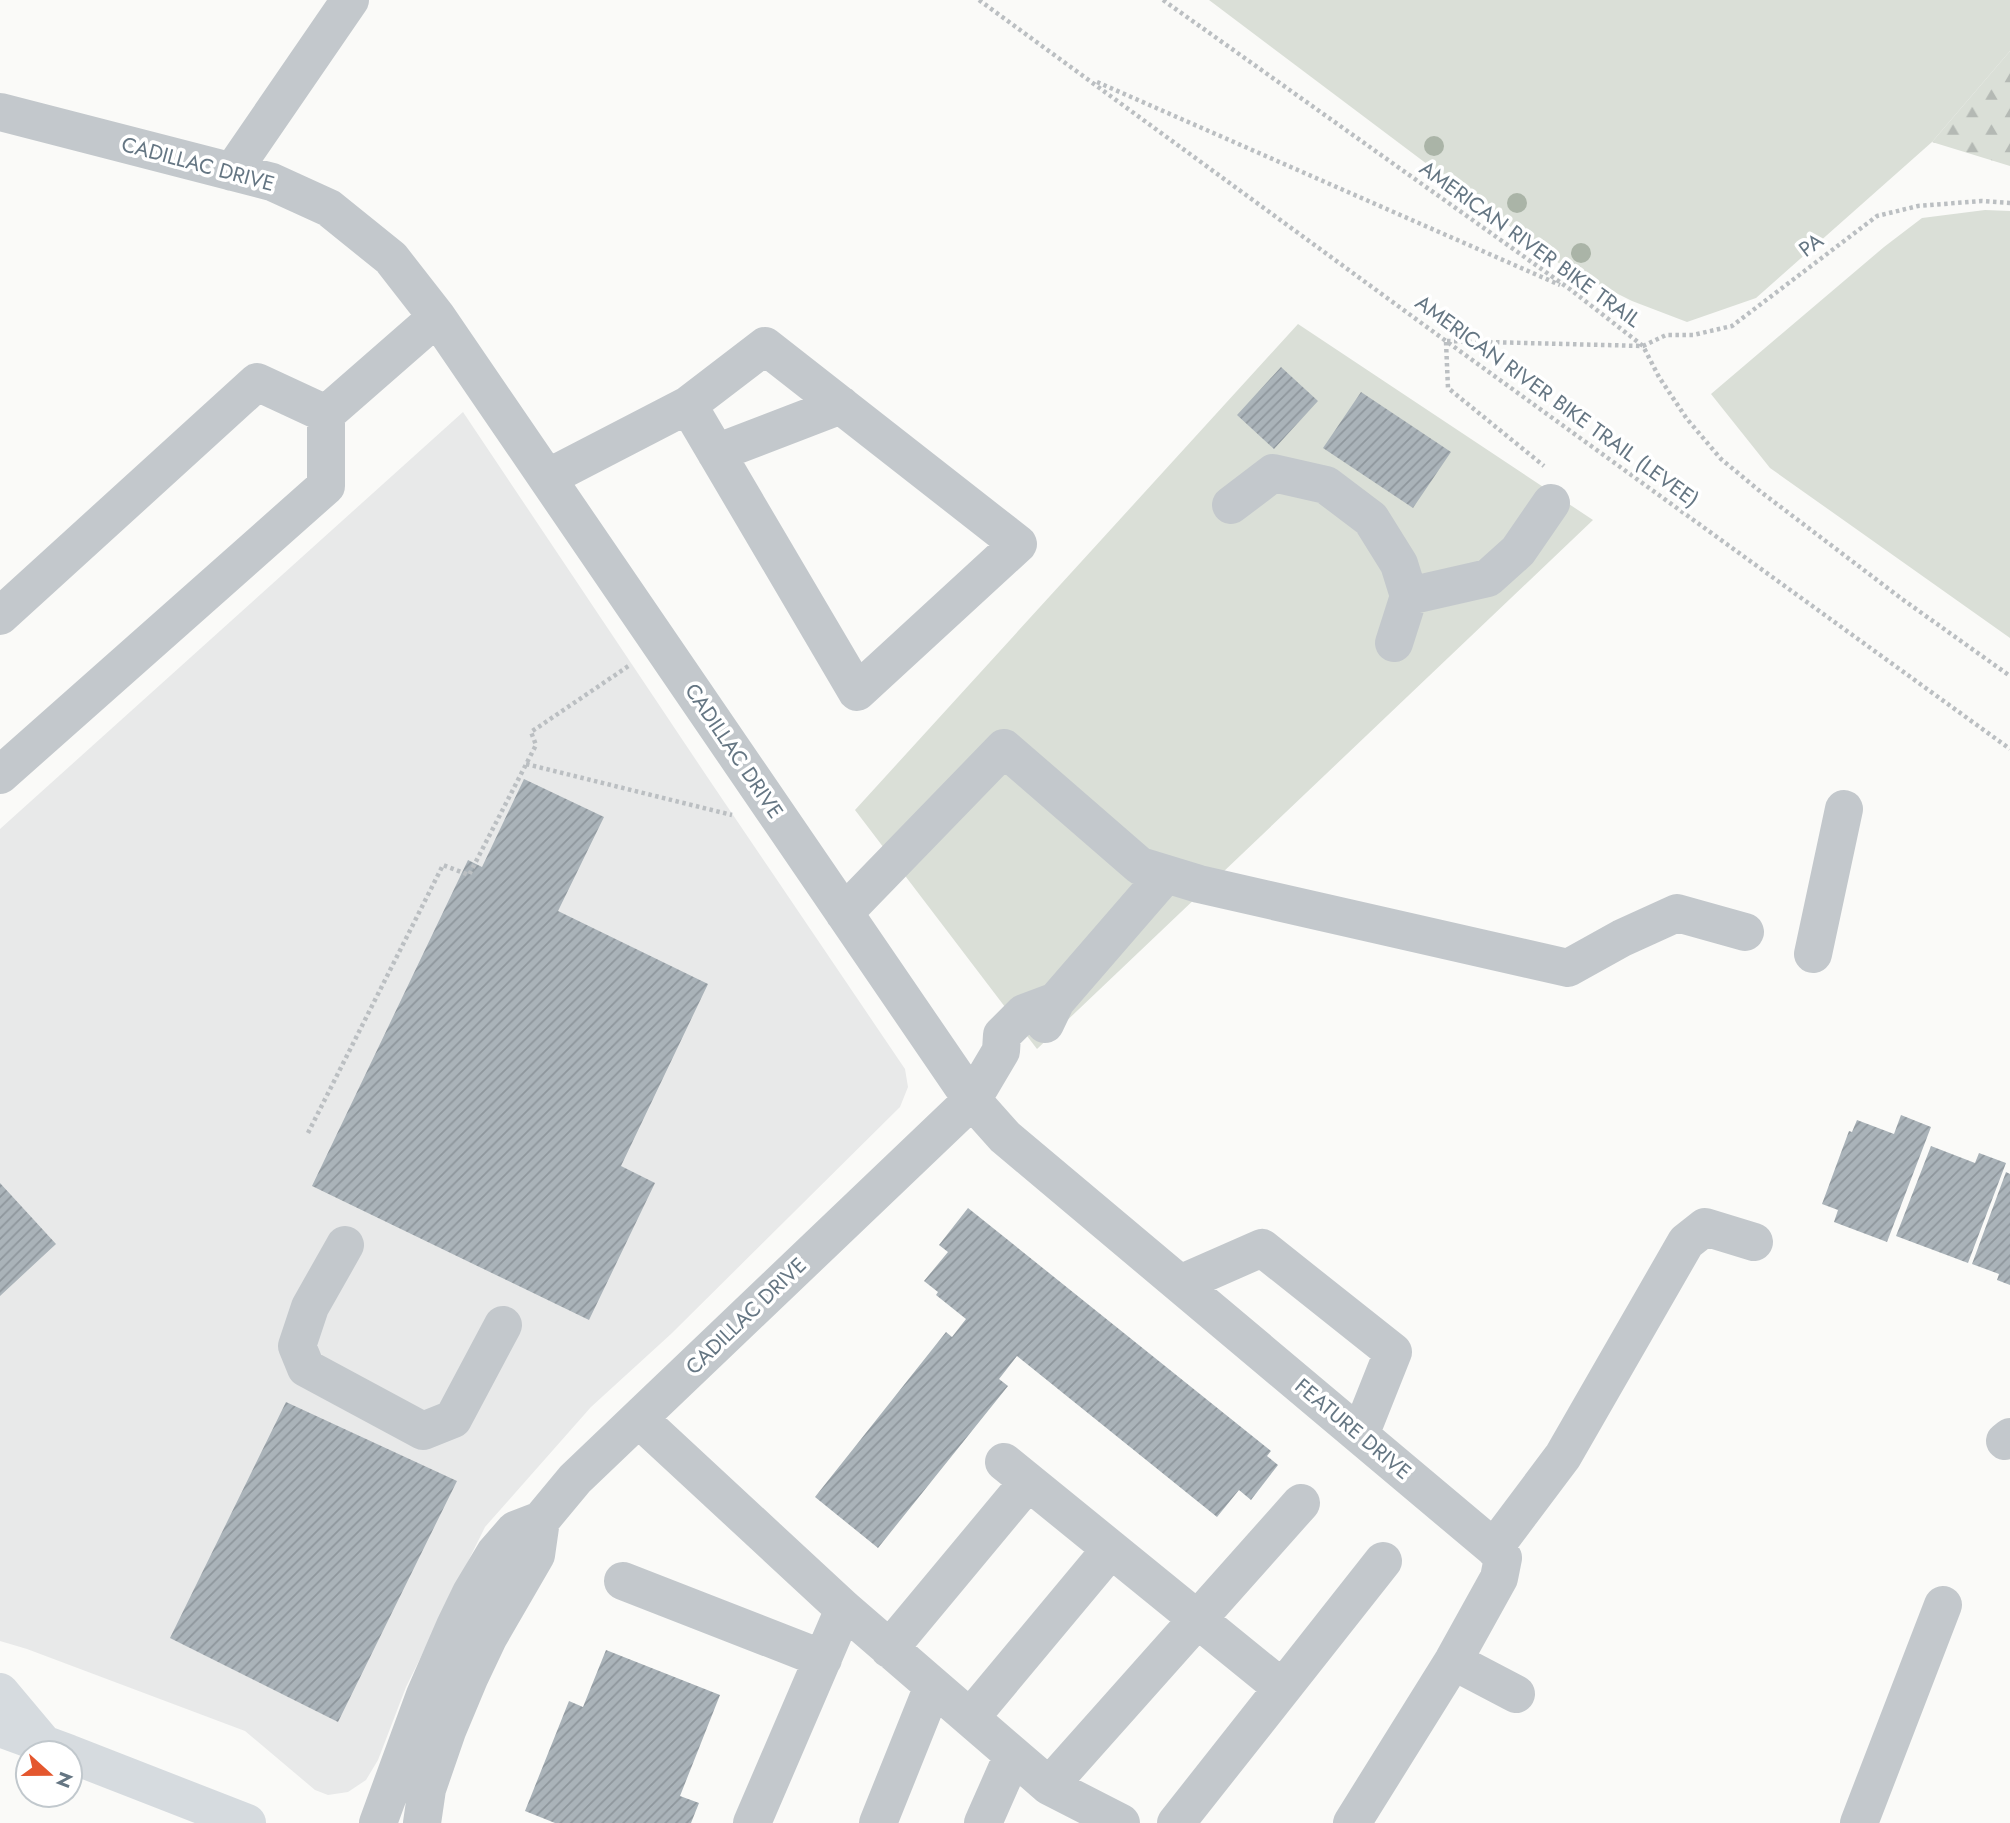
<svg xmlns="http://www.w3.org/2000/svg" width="2010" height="1823" font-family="Jost,sans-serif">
  <defs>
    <pattern id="forest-firs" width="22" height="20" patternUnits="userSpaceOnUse" patternTransform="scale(1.75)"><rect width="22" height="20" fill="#dadfd7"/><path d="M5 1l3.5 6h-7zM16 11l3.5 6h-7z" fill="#b4b9b4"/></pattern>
    <pattern id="building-hatch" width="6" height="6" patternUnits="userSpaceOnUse" patternTransform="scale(1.75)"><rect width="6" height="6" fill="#aab3b9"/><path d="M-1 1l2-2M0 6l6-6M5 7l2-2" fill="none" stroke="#8e969c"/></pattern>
  </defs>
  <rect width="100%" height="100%" fill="#fafaf8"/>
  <path fill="#e8e9e9" d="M 463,412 L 710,781 L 905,1069 L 908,1087 L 900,1107 L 671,1334 L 591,1407 L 485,1527 L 406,1687 L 378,1760 L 366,1780 L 348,1792 L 328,1795 L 315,1790 L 245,1731 L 27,1649 L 0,1641 L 0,829 Z"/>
  <path fill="#dadfd7" d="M 1209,0 L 2010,0 L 2010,51 L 1932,142 L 1756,298 L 1687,322 L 1632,301 L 1564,267 Z
    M 1985,210 L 2010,211 L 2010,638 L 1770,468 L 1711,394 L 1884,247 L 1922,218 Z
    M 1298,324 L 1593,520 L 1037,1049 L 855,810 Z"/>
  <path fill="url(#forest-firs)" d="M 2010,51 L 2010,166 L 1932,142 Z"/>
  <path fill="url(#building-hatch)" d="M 1281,367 L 1318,401 L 1274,449 L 1237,415 Z
    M 1361,392 L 1451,452 L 1413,508 L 1323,448 Z
    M 524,779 L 604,817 L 558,911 L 708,984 L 621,1166 L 655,1183 L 589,1320 L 312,1186 L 468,860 L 482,867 Z
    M 1901,1115 L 1931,1127 L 1887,1242 L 1834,1222 L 1838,1210 L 1822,1204 L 1849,1131 L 1852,1132 L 1857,1120 L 1894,1134 Z
    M 1931,1146 L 1975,1163 L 1979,1153 L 2006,1163 L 1968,1263 L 1896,1236 Z
    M 2006,1172 L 2010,1174 L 2010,1285 L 1997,1280 L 1999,1274 L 1972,1264 Z
    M 0,1183 L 56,1244 L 0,1296 Z
    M 968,1208 L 1271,1451 L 1267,1456 L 1278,1465 L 1251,1500 L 1239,1490 L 1217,1517 L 1017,1356 L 999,1379 L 1008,1386 L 878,1548 L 815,1497 L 946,1332 L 952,1337 L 966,1319 L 936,1295 L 938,1292 L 924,1281 L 948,1252 L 939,1245 Z
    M 286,1402 L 457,1481 L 338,1722 L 170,1638 Z
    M 606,1650 L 720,1695 L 680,1796 L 699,1803 L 691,1823 L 555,1823 L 525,1811 L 569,1701 L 583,1707 Z"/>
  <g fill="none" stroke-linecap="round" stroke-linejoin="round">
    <path stroke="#bbbfc2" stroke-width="4.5" stroke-dasharray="3.5 3.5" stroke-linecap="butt" d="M 979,0 L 1446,341 L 2010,749
      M 1163,0 L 1571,290 L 1643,346 L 1659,377 L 1687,419 L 1721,459 L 1761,492 L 1902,599 L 2010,676
      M 1097,82 L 1560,285
      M 1447,341 L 1643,346 L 1666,335 L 1693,335 L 1732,326 L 1877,216 L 1918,206 L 1981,201 L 2010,203
      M 1446,342 L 1448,388 L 1544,466
      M 526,764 L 732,815
      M 308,1133 L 443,865 L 469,875 L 536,745 L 531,732 L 630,665"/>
    <path stroke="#c3c8cc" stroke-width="38" d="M 0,112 L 272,182 L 329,208 L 391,258 L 437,317 L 972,1100 L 575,1479 L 541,1520 L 515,1530 L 495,1553 L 471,1593 L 455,1626 L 425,1695 L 378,1823
      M 232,172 L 350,0
      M 716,453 L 841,405
      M 547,478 L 688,405 L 765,346 L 1018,544 L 857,692 L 688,405
      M 1231,505 L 1273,473 L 1326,485 L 1371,519 L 1399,564 L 1409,596 L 1394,643
      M 1409,596 L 1488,578 L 1518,551 L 1551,503
      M 0,616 L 257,382 L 326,414
      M 0,775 L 326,486 L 326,414 L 437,317
      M 844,913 L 1004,748 L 1140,866 L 1199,884 L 1568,968 L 1622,938 L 1677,913 L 1745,932
      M 1813,954 L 1844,809
      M 1056,1001 L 1024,1013 L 1002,1035 L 1001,1051 L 972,1100 L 1005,1137 L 1494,1548 L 1503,1558 L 1499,1578 L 1453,1661 L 1352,1823
      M 1045,1024 L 1056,1001 L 1166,874
      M 345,1245 L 310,1307 L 297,1346 L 306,1368 L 423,1431 L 453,1419 L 503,1325
      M 1180,1284 L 1262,1248 L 1393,1352 L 1360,1435
      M 639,1419 L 844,1609 L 1049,1786 L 1121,1823
      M 2005,1441 L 2010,1437
      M 1004,1462 L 1282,1688
      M 1494,1548 L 1563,1456 L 1686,1242 L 1705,1227 L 1754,1242
      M 623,1581 L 823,1659
      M 889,1649 L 1028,1482
      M 1453,1661 L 1516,1694
      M 970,1718 L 1111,1549
      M 1049,1786 L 1301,1503
      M 422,1823 L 427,1789 L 447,1731 L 470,1676 L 488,1638 L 536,1555 L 541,1520
      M 752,1823 L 844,1609
      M 878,1823 L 933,1686
      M 983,1823 L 1013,1755
      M 1176,1823 L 1383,1561
      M 1859,1823 L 1943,1605"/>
    <path stroke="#d6dbdf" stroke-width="38" d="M 0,1692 L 42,1742
      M 0,1728 L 68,1753
      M 70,1754 L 247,1823"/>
  </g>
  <g fill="#aab4a7">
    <circle cx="1434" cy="146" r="10"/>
    <circle cx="1517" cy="203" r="10"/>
    <circle cx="1581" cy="253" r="10"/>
  </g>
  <g text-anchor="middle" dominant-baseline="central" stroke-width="7" stroke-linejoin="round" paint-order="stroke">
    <g font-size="21" fill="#657683" stroke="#fff">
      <text transform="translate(198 164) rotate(15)">CADILLAC DRIVE</text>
      <text transform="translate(1530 244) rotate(36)">AMERICAN RIVER BIKE TRAIL</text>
      <text transform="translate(1811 245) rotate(-37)">PA</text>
      <text transform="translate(1557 401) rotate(36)">AMERICAN RIVER BIKE TRAIL (LEVEE)</text>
      <text transform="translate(734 751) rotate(56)">CADILLAC DRIVE</text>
      <text transform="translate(746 1316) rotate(-44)">CADILLAC DRIVE</text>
      <text transform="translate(1353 1429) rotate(40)">FEATURE DRIVE</text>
    </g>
  </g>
  <g transform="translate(49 1774) rotate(111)"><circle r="33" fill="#ffffff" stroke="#c1c8cd" stroke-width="2"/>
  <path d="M0-5L12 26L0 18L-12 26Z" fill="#e4572e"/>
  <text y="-10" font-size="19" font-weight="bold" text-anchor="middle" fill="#657683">N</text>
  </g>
</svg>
